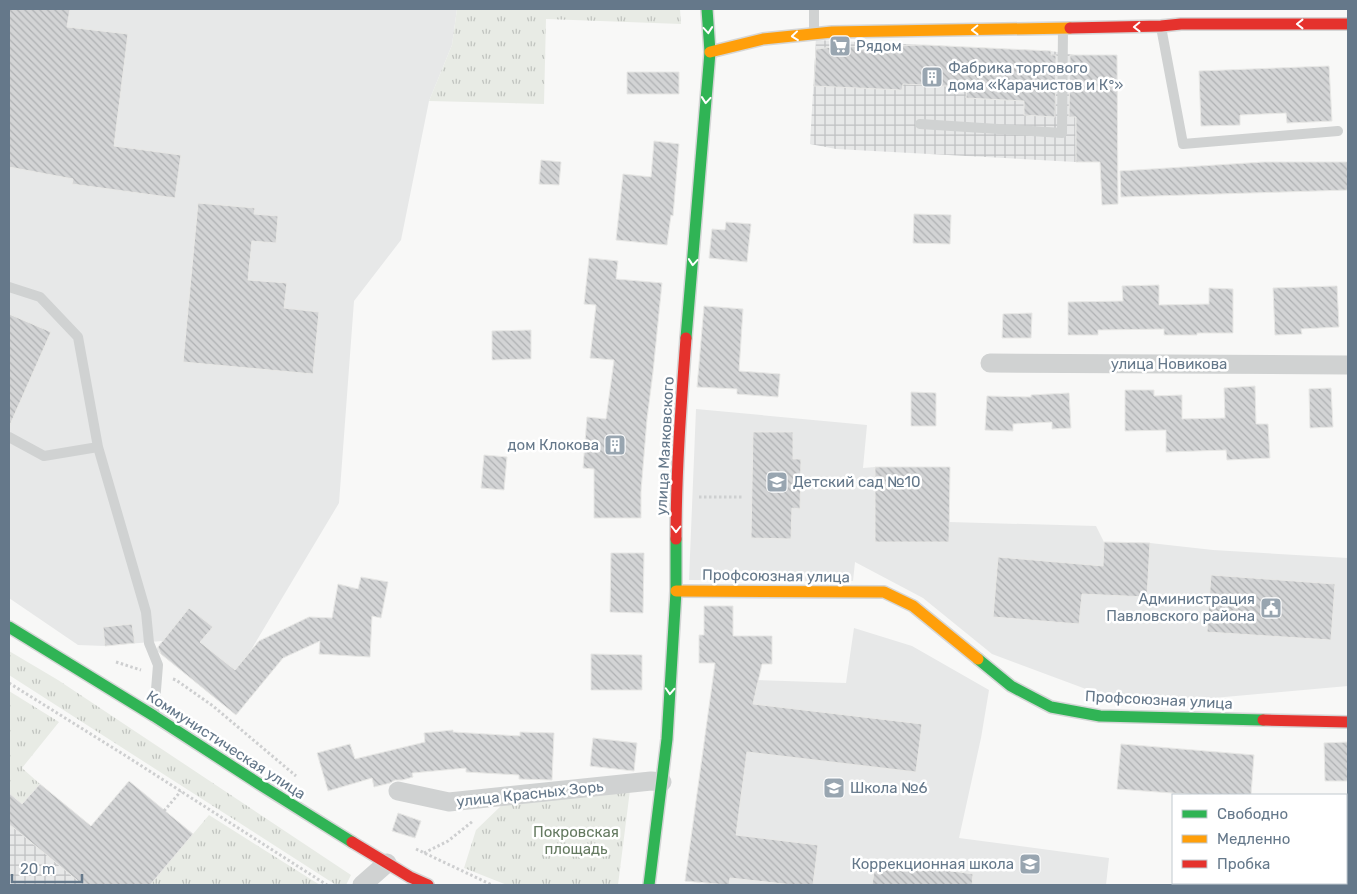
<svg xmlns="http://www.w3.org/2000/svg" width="1357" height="894" font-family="Rubik,sans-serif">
  <defs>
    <pattern id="industrial-grid" width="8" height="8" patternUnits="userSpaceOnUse" patternTransform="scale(1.25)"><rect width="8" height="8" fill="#e7e8e8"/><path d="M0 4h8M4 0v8" fill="none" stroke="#bfc1c2"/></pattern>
    <pattern id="grass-tufts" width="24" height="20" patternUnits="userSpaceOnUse" patternTransform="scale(1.25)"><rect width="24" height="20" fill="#e8ebe5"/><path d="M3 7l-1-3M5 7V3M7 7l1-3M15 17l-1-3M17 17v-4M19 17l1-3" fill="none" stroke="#c0c3bf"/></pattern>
    <pattern id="building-back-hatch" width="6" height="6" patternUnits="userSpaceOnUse" patternTransform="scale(1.25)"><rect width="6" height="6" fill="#d3d4d5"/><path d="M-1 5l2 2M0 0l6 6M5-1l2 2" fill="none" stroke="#afb1b3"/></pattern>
  </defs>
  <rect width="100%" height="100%" fill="#f8f8f7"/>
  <path fill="#e7e8e8" d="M 9,9 L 457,9 L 452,45 L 429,101 L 401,240 L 354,301 L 339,503 L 248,655 L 270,673 L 236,715 L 156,650 L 162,641 L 105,646 L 78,645 L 9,598 Z
    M 696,409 L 867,425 L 863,468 L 875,467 L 950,467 L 949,522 L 1096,526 L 1104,542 L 1150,543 L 1213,550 L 1348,558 L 1348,686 L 1202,699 L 1102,695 L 992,654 L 923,598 L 855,562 L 853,581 L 689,580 Z
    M 854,628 L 912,646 L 989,690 L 981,738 L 959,838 L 1109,858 L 1106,885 L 947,885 L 950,871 L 876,860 L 872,885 L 720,885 L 685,881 L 756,680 L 846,683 Z"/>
  <path fill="url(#industrial-grid)" d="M 816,40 L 1051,51 L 1075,55 L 1076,162 L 836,149 L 810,144 Z
    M 16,799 L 112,862 L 140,885 L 9,885 L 9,802 Z"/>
  <path fill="url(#grass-tufts)" d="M 457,9 L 680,9 L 681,24 L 546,19 L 544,104 L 429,101 L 452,45 Z
    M 9,651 L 58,680 L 351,875 L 346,885 L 336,885 L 9,675 Z
    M 9,691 L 59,722 L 22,768 L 40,784 L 22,804 L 16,799 L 9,802 Z
    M 630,790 L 618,885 L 507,885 L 464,868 L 476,830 L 504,803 Z
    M 209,815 L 320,885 L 150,885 Z"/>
  <path fill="url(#building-back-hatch)" stroke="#e8e8e6" d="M 9,9 L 70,9 L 67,27 L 128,34 L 114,146 L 181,155 L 175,198 L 72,184 L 73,179 L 9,167 Z
    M 925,45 L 1051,51 L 1051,55 L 1056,55 L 1055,117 L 1024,115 L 1024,101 L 966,98 L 967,87 L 903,84 L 902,90 L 814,86 L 816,49 L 833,47 Z
    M 1070,55 L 1117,55 L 1118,204 L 1102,205 L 1100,162 L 1076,162 L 1076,117 L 1069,117 Z
    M 1329,66 L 1332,121 L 1287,123 L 1286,113 L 1240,115 L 1240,125 L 1201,126 L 1199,71 Z
    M 627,72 L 679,72 L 679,94 L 627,94 Z
    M 654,141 L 679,144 L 673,216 L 671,215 L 667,245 L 616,240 L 623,174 L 651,177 Z
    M 541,160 L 561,162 L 559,185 L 539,184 Z
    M 1264,162 L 1348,162 L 1348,190 L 1121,197 L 1120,171 Z
    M 198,203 L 255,208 L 254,214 L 278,216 L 276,243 L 252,241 L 248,280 L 287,283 L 284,308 L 319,312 L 313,374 L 183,362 Z
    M 914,214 L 951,215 L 950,244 L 913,243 Z
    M 726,222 L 751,224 L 747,262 L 709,258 L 712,229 L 725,230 Z
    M 589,258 L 618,261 L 616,279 L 662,283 L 653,372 L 647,419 L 641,491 L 641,518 L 594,518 L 594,469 L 583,468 L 587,417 L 606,419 L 614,360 L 590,358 L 596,305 L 584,304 Z
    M 1159,285 L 1159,305 L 1209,304 L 1209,288 L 1233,289 L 1233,333 L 1197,333 L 1197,335 L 1164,335 L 1164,329 L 1098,330 L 1098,335 L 1068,335 L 1068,302 L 1123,301 L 1122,286 Z
    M 1337,286 L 1339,327 L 1301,329 L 1302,334 L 1275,335 L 1273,288 Z
    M 704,306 L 743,309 L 739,371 L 780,374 L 778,397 L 737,394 L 737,389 L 697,387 Z
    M 1032,313 L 1031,338 L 1002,338 L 1003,314 Z
    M 9,314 L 51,332 L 9,427 Z
    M 531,330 L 531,359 L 492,360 L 492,331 Z
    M 1255,386 L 1256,424 L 1268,424 L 1270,458 L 1227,460 L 1226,450 L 1166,452 L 1166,430 L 1125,431 L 1125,390 L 1154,390 L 1154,396 L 1182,395 L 1182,419 L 1225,418 L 1224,388 Z
    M 1331,388 L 1333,427 L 1310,428 L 1309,389 Z
    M 911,392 L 936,393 L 936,426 L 911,426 Z
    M 1069,393 L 1071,428 L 1052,429 L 1052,422 L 1013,424 L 1013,431 L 985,430 L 987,396 L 1031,397 L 1031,395 Z
    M 753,432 L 793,432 L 793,459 L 801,459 L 800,509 L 792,508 L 791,539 L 751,538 Z
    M 484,455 L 507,457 L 504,490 L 481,488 Z
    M 875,467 L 950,467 L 949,542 L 875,542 Z
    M 1104,542 L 1150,543 L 1147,597 L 1082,594 L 1079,624 L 993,617 L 998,557 L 1103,566 Z
    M 611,553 L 644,553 L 643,613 L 610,612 Z
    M 1211,575 L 1335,584 L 1331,640 L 1207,632 Z
    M 361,577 L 388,582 L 381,618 L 372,616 L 370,657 L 319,654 L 320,641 L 283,658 L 236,715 L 161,654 L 158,647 L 189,608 L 213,627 L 200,642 L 235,670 L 259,641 L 309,617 L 332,618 L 338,584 L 358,589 Z
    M 704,606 L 733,606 L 733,636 L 772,636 L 772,664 L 762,664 L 753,704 L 922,724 L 916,772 L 747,752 L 736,835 L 818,845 L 813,885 L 794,885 L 730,878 L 729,885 L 685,881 L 715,663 L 699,663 L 699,635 L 704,635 Z
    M 132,624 L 135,643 L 105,646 L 103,627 Z
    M 591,654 L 642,655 L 642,690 L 591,690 Z
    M 453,730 L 453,732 L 520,736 L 520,732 L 554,733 L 552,780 L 519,779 L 519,775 L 466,772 L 466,768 L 412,773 L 413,777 L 402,780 L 395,780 L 390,783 L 374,787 L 372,778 L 328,791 L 317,753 L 350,744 L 355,759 L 425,742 L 424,733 Z
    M 593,738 L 637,743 L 634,771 L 590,766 Z
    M 1348,742 L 1348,781 L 1325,781 L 1324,743 Z
    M 1121,744 L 1254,755 L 1251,795 L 1200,795 L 1117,789 Z
    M 129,781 L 193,834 L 150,885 L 83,885 L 9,824 L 9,793 L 22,804 L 40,784 L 91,826 Z
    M 398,813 L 421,821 L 415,838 L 392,831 Z
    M 876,860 L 973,874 L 972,885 L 872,885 Z"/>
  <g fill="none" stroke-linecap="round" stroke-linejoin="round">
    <g stroke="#d5d6d6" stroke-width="14">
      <path id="fast" d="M 686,338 L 710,52 L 707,9
        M 9,627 L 154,716 L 267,789 L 352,842
        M 978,659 L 1011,686 L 1051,707 L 1100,716 L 1263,720
        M 649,885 L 667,739 L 676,591 L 676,539"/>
    </g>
    <g stroke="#d5d6d6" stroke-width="14">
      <path id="slow" d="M 710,52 L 763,39 L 832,32 L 1070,28
        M 676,591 L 884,592 L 913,606 L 978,659"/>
    </g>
    <g stroke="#d5d6d6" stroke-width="14">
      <path id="jam" d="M 1070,28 L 1161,26 L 1181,24 L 1348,24
        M 676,539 C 676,472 681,405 686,338
        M 1263,720 L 1348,722
        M 352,842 L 410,877 L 428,885"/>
    </g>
    <path stroke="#cecfd0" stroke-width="3" stroke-dasharray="2.5 2.5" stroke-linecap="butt" d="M 699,497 L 742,497
      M 116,662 L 141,670
      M 173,679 L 176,680 L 213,706 L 296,776
      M 9,683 L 126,756 L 327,885
      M 164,811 L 181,791
      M 416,849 L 492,885
      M 424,853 L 448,841 L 473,821"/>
    <path stroke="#d0d2d2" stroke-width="10" d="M 814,9 L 814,33
      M 1161,27 L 1183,144 L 1338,131
      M 920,124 L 1062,133 L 1063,28
      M 9,287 L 40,297 L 78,337 L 98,447 L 146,612 L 149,643 L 158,665 L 154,715
      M 9,437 L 44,456 L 98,447"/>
    <path stroke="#d0d2d2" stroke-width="19" d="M 990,363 L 1348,365
      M 398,791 L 449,802 L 651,781 L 662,782
      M 362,885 L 387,863"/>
    <use href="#fast" stroke="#30b455" stroke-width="11"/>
    <use href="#slow" stroke="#ff9f0a" stroke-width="11"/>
    <use href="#jam" stroke="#e5322d" stroke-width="11"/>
  </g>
  <defs><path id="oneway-chevron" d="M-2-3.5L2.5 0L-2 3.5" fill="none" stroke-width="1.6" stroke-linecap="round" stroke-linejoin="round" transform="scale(1.25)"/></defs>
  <g stroke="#fff">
    <use href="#oneway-chevron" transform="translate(1300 24) rotate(-180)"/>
    <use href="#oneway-chevron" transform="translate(1137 27) rotate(179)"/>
    <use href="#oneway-chevron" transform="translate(708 30) rotate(85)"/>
    <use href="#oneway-chevron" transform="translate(975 30) rotate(179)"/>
    <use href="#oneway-chevron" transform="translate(795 36) rotate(174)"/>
    <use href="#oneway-chevron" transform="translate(706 100) rotate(95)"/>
    <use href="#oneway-chevron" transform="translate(693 262) rotate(95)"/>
    <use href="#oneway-chevron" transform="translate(676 529) rotate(90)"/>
    <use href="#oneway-chevron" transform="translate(670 691) rotate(93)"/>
  </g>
  <defs>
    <g id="supermarket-square" transform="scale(1.125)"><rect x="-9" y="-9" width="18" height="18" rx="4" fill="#98a5b0" stroke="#fff"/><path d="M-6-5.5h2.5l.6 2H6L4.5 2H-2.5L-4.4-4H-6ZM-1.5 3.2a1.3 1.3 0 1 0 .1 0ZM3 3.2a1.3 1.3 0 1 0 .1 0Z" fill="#fff"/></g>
    <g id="building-square" transform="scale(1.125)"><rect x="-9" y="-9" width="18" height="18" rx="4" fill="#98a5b0" stroke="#fff"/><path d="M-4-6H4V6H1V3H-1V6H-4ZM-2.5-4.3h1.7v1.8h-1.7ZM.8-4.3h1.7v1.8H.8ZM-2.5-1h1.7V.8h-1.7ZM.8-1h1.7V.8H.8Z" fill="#fff"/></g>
    <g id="school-square" transform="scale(1.125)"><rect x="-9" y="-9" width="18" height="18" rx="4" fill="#98a5b0" stroke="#fff"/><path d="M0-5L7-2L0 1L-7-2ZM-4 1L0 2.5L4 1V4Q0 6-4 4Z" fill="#fff"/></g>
    <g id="civic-square" transform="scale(1.125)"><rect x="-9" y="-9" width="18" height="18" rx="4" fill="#98a5b0" stroke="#fff"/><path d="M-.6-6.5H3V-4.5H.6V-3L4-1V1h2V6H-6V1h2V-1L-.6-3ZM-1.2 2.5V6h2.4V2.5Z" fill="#fff"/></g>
  </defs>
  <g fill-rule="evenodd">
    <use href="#supermarket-square" x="840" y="46"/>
    <use href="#building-square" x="932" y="77"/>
    <use href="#building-square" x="615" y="445"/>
    <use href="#school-square" x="777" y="482"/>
    <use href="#civic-square" x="1271" y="608"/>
    <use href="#school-square" x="834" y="788"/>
    <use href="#school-square" x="1030" y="864"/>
  </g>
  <g text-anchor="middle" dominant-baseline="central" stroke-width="5" stroke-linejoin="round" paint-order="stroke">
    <g font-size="15" fill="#65788a" stroke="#fff" text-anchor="start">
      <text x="856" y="46">Рядом</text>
      <text x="948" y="68">Фабрика торгового<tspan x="948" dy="17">дома «Карачистов и К°»</tspan></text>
      <text x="599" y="445" text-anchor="end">дом Клокова</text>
      <text x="793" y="482">Детский сад №10</text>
      <text x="1255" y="599" text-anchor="end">Администрация<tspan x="1255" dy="17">Павловского района</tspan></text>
      <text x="850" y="788">Школа №6</text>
      <text x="1014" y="864" text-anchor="end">Коррекционная школа</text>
    </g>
    <g font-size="15" fill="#65788a" stroke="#fff">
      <text x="1169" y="364">улица Новикова</text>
      <text transform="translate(665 446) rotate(-87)">улица Маяковского</text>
      <text transform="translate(776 576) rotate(1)">Профсоюзная улица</text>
      <text transform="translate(1159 700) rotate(3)">Профсоюзная улица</text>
      <text transform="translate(226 745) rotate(33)">Коммунистическая улица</text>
      <text transform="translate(530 794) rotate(-6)">улица Красных Зорь</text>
    </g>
    <g font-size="15" fill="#657a61" stroke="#fff">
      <text x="576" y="832">Покровская<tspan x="576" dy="17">площадь</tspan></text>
    </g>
  </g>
  <rect width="1357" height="894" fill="none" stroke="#65788a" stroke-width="20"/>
  <rect x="1172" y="794" width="175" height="90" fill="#ffffff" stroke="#c1c9d0"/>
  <rect x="1182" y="810" width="25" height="8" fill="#30b455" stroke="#c1c9d0"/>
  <text x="1217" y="819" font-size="15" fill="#65788a">Свободно</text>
  <rect x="1182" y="835" width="25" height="8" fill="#ff9f0a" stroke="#c1c9d0"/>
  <text x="1217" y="844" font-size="15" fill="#65788a">Медленно</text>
  <rect x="1182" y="860" width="25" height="8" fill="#e5322d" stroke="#c1c9d0"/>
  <text x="1217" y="869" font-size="15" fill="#65788a">Пробка</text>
  <path d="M12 874v8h70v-8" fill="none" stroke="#65788a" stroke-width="2.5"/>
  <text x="20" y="874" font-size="15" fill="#65788a" stroke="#ffffff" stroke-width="4" paint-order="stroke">20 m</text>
</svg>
